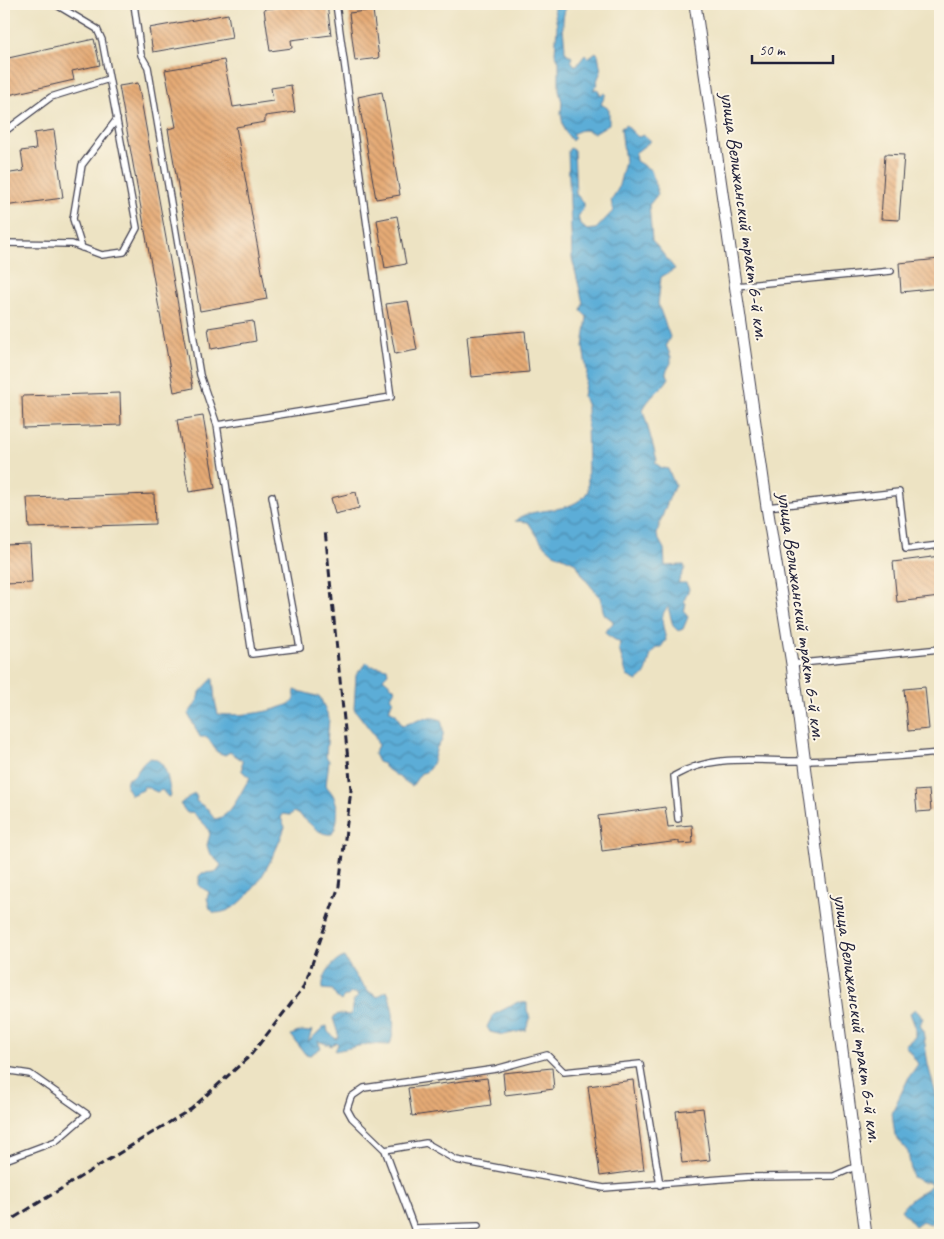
<svg xmlns="http://www.w3.org/2000/svg" width="944" height="1239" font-family="Caveat,sans-serif">
  <defs>
    <pattern id="water-waves" width="16" height="10" patternUnits="userSpaceOnUse" patternTransform="scale(1.25)"><rect width="16" height="10" fill="#5cadd7"/><path d="M0 5q4-4 8 0t8 0" fill="none" stroke="#4c8cb0"/></pattern>
    <pattern id="building-back-hatch" width="6" height="6" patternUnits="userSpaceOnUse" patternTransform="scale(1.25)"><rect width="6" height="6" fill="#e6ab76"/><path d="M-1 5l2 2M0 0l6 6M5-1l2 2" fill="none" stroke="#ba8b62"/></pattern>
  </defs>
  <rect width="100%" height="100%" fill="#fcf5e5"/>
  <filter id="ink" filterUnits="userSpaceOnUse"><feTurbulence type="fractalNoise" baseFrequency=".02" numOctaves="2"/><feDisplacementMap in="SourceGraphic" scale="10" xChannelSelector="R" yChannelSelector="G"/><feConvolveMatrix kernelMatrix="1 2 1 2 8 2 1 2 1" color-interpolation-filters="sRGB"/></filter>
  <filter id="wash" filterUnits="userSpaceOnUse"><feTurbulence type="fractalNoise" baseFrequency=".0096" numOctaves="4" result="noise"/><feDisplacementMap in="SourceGraphic" scale="20" xChannelSelector="R" yChannelSelector="G"/><feGaussianBlur stdDeviation="1.12" result="paint"/><feColorMatrix in="noise" values="0 0 0 0 0 0 0 0 0 0 0 0 0 0 0 0 0 1.4 0 .05"/><feComposite in="paint" operator="in"/></filter>
  <g filter="url(#wash)">
    <rect width="100%" height="100%" fill="#ede3c3"/>
    <path fill="url(#water-waves)" stroke="#3f6889" d="M 553,4 L 562,4 L 563,7 L 567,5 C 559,22 565,34 565,52 L 572,57 L 571,60 L 574,65 L 577,65 L 585,55 L 588,58 L 596,52 L 598,54 L 601,71 L 597,81 L 598,83 L 593,90 L 597,89 L 601,96 L 604,93 L 606,94 L 601,104 L 609,109 L 609,124 L 594,133 C 581,128 582,130 572,134 L 575,137 L 572,141 L 564,130 L 561,114 L 562,102 L 559,91 L 559,61 L 555,53 L 557,26 Z
      M 626,125 L 638,137 L 644,135 L 651,141 L 635,153 L 636,161 L 651,170 L 658,194 L 649,205 L 652,240 L 675,269 L 661,277 L 658,304 L 670,337 L 666,345 L 671,357 L 671,363 L 666,372 L 669,378 C 662,390 648,397 643,410 L 657,460 L 655,463 L 662,468 L 668,469 L 675,485 C 670,495 657,528 657,536 L 664,549 L 665,566 L 684,565 L 685,568 L 678,583 L 686,583 L 689,589 L 684,601 L 686,603 L 684,612 L 688,617 L 683,629 L 678,631 L 673,626 L 668,607 C 658,616 664,629 666,640 L 661,647 L 657,647 C 644,659 653,672 637,681 L 627,676 L 619,649 L 620,643 L 606,634 L 605,631 L 613,623 L 613,621 L 604,614 L 600,597 L 584,578 L 576,563 L 552,552 L 542,543 L 528,522 L 515,521 C 529,505 573,517 588,491 L 587,407 L 583,396 L 587,372 L 583,347 L 587,317 L 581,311 L 583,303 L 572,258 L 568,151 L 570,148 L 574,150 L 576,194 L 584,203 L 584,207 L 578,217 L 580,224 L 587,230 L 596,229 L 613,211 L 611,200 L 618,189 L 625,162 L 621,128 Z
      M 367,662 L 371,666 L 387,668 L 388,673 L 383,678 L 395,689 L 390,698 L 393,700 L 389,710 L 396,714 L 402,726 C 413,722 429,714 441,720 C 444,730 445,740 437,747 C 434,757 432,773 421,773 L 412,786 L 384,767 L 384,764 L 378,762 L 374,754 L 378,745 L 375,736 L 354,709 L 356,675 Z
      M 213,678 L 215,701 L 218,714 C 237,717 279,712 294,701 L 295,690 L 320,697 L 329,718 L 326,756 L 329,761 L 326,785 C 328,789 331,791 333,795 C 339,805 339,824 332,834 C 316,836 307,817 294,812 L 290,815 L 283,814 L 281,818 L 285,827 C 275,855 249,914 214,913 L 210,909 L 207,898 L 209,892 L 199,886 L 199,876 L 202,873 L 216,872 L 221,865 L 209,852 L 207,845 L 210,834 L 207,827 L 192,812 L 187,813 L 180,804 L 194,793 L 197,797 L 196,801 L 209,810 L 214,819 C 232,818 240,791 250,778 L 242,771 L 242,760 L 230,752 L 225,755 L 217,752 L 207,737 L 200,737 L 188,714 L 197,702 L 199,693 Z
      M 151,758 C 168,761 168,782 171,796 L 168,797 L 162,790 L 157,792 L 144,786 L 143,790 L 131,795 L 126,787 L 127,779 C 138,778 140,761 151,758 Z
      M 344,957 L 356,977 L 368,991 L 378,997 L 386,991 L 388,993 C 394,1011 396,1027 390,1045 L 368,1044 L 335,1051 L 338,1044 L 336,1042 L 332,1046 L 318,1041 L 321,1048 L 310,1055 L 305,1054 L 291,1035 L 301,1031 L 309,1032 L 312,1030 L 308,1042 L 323,1027 L 327,1026 L 328,1032 L 336,1039 L 339,1037 L 333,1018 L 338,1014 L 351,1015 L 353,1001 L 358,997 L 356,993 L 351,993 L 348,996 L 344,996 L 341,1001 L 336,997 L 333,990 L 323,989 C 321,976 332,962 344,957 Z
      M 518,1002 L 527,1003 L 527,1010 L 530,1018 L 526,1030 L 503,1035 L 490,1032 L 487,1027 L 493,1015 Z
      M 915,1009 L 923,1018 L 920,1025 L 923,1030 L 928,1065 L 940,1110 L 940,1192 C 931,1198 934,1211 935,1220 L 931,1224 L 922,1221 L 915,1226 L 901,1210 L 910,1200 L 932,1185 L 928,1181 L 923,1182 L 912,1177 L 908,1152 L 895,1136 L 892,1112 L 909,1077 L 918,1064 L 905,1045 L 915,1037 L 915,1026 L 910,1013 Z"/>
    <g id="blocks">
      <path fill="url(#building-back-hatch)" d="M 302,4 L 327,4 L 331,35 L 291,40 L 292,48 L 270,51 L 264,9 Z
        M 373,10 L 379,58 L 355,61 L 349,13 Z
        M 228,14 L 232,38 L 153,52 L 149,28 Z
        M 94,39 L 100,65 L 72,71 L 74,80 L 4,96 L 4,59 Z
        M 224,60 L 233,107 L 273,101 L 271,88 L 291,85 L 295,112 L 265,116 L 265,122 L 236,127 L 267,299 L 200,311 L 168,129 L 176,127 L 165,70 Z
        M 138,83 L 193,388 L 174,392 L 119,86 Z
        M 382,92 L 400,195 L 376,199 L 358,97 Z
        M 54,130 L 63,198 L 4,206 L 4,174 L 24,171 L 21,151 L 36,149 L 34,133 Z
        M 885,154 L 904,155 L 899,220 L 881,219 Z
        M 397,216 L 406,264 L 385,268 L 377,220 Z
        M 940,259 L 940,288 L 901,292 L 899,263 Z
        M 408,301 L 417,350 L 395,354 L 386,304 Z
        M 253,321 L 256,341 L 211,349 L 208,328 Z
        M 525,331 L 529,372 L 471,377 L 467,336 Z
        M 120,393 L 121,425 L 23,428 L 22,396 Z
        M 203,416 L 215,488 L 189,492 L 177,420 Z
        M 356,492 L 359,508 L 335,514 L 331,498 Z
        M 154,494 L 155,524 L 29,528 L 27,498 Z
        M 30,544 L 32,583 L 4,584 L 4,545 Z
        M 940,556 L 940,597 L 897,602 L 893,562 Z
        M 925,687 L 929,729 L 908,731 L 904,689 Z
        M 929,790 L 931,811 L 917,812 L 915,791 Z
        M 665,807 L 668,827 L 692,825 L 693,843 L 679,844 L 679,841 L 602,851 L 598,816 Z
        M 552,1068 L 554,1089 L 505,1095 L 503,1073 Z
        M 487,1078 L 491,1105 L 412,1116 L 408,1088 Z
        M 633,1080 L 644,1170 L 600,1176 L 588,1086 Z
        M 703,1108 L 710,1160 L 682,1163 L 676,1111 Z"/>
    </g>
  </g>
  <g filter="url(#ink)">
    <use href="#blocks" fill-opacity="0" stroke="#403f4f" stroke-width="1"/>
    <g fill="none" stroke-linecap="round" stroke-linejoin="round">
      <g stroke="#403f4f" stroke-width="8">
        <path id="service" d="M 134,4 L 141,55 L 148,67 L 200,375 L 217,425
          M 4,132 L 51,97 L 109,79
          M 4,243 L 72,244 L 102,255 L 124,252 L 137,228 L 102,40 L 97,29 L 55,4
          M 82,248 L 73,219 L 82,165 L 117,119
          M 736,286 L 891,271
          M 272,496 L 300,648 L 252,654 L 217,425 L 391,397 L 336,4
          M 767,507 L 899,492 L 906,549 L 940,545
          M 792,664 L 940,649
          M 678,819 L 674,776 C 715,752 761,762 806,761 C 851,760 896,757 940,753
          M 4,1070 L 30,1074 L 87,1114 L 56,1141 L 8,1159 L 4,1154
          M 385,1150 L 352,1118 L 347,1109 L 351,1097 L 364,1088 L 496,1069 L 547,1055 L 564,1072 L 640,1064 L 660,1185
          M 478,1226 L 414,1228 L 385,1150 L 426,1143 L 456,1160 L 604,1188 L 747,1177 L 834,1176 L 857,1166"/>
      </g>
      <g stroke="#403f4f" stroke-width="13">
        <path id="minor" d="M 695,4 L 767,507 L 792,664 L 866,1235"/>
      </g>
      <use href="#service" stroke="#fff" stroke-width="5.5"/>
      <use href="#minor" stroke="#fff" stroke-width="11"/>
      <path stroke="#22223b" stroke-width="3" stroke-dasharray="8 4" stroke-linecap="butt" d="M 4,1224 L 191,1109 L 250,1056 L 304,987 L 339,886 L 351,790 L 325,530"/>
    </g>
  </g>
  <g text-anchor="middle" dominant-baseline="central" stroke-width="4" stroke-linejoin="round" paint-order="stroke">
    <g font-size="21" fill="#22223b" stroke="#fcf5e5">
      <text transform="translate(745 216) rotate(82)">улица Велижанский тракт 6-й км.</text>
      <text transform="translate(802 616) rotate(82)">улица Велижанский тракт 6-й км.</text>
      <text transform="translate(858 1018) rotate(82)">улица Велижанский тракт 6-й км.</text>
    </g>
  </g>
  <rect width="944" height="1239" fill="none" stroke="#fcf5e5" stroke-width="20"/>
  <path d="M752 55v8h81v-8" fill="none" stroke="#22223b" stroke-width="2.5"/>
  <text x="759" y="55" font-size="15" fill="#22223b" stroke="#fcf5e5" stroke-width="4" paint-order="stroke">50 m</text>
</svg>
